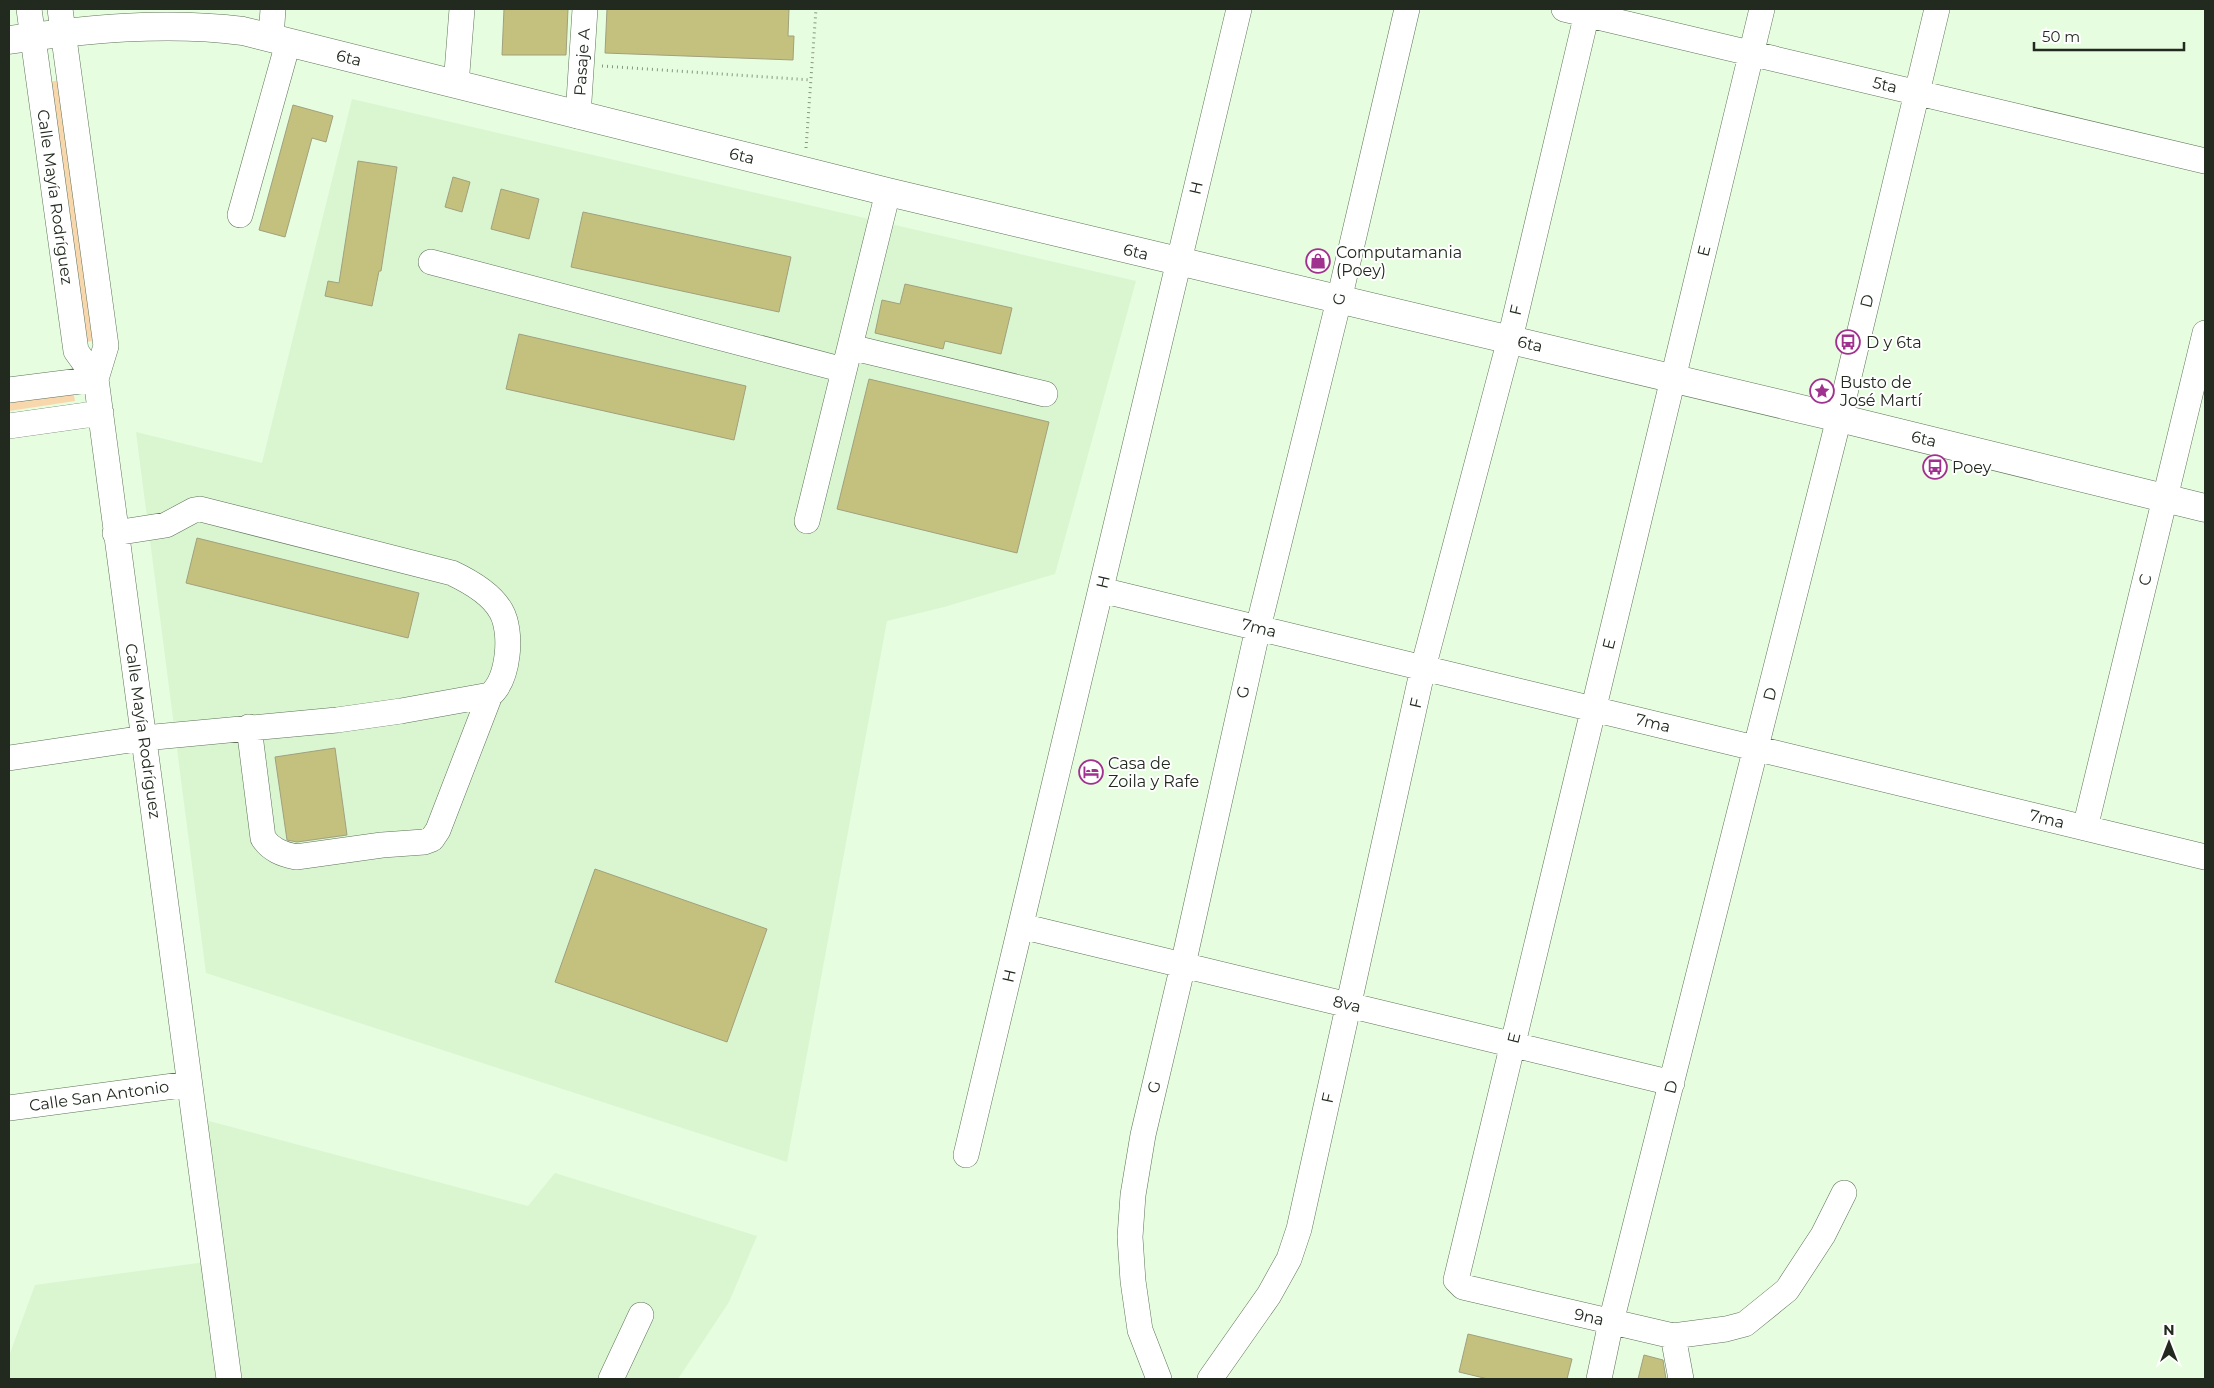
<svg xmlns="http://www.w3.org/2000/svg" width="2214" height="1388" font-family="Montserrat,sans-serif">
  <rect width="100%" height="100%" fill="#e6fddf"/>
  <path fill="#d9f6d1" d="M 352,99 L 1136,281 L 1055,574 L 944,607 L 887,621 L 787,1162 L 206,973 L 136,432 L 262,463 Z
    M 194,1117 L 528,1206 L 555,1173 L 757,1236 L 729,1302 L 678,1379 L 9,1379 L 9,1356 L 35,1285 L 213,1261 Z"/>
  <path fill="#f9d7ac" d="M 64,80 L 98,340 L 80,343 L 46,82 Z
    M 73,389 L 75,401 L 9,411 L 9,398 Z"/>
  <path fill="#c4c17e" stroke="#a1a07e" d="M 504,9 L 568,9 L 566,55 L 502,55 Z
    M 607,9 L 789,9 L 788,36 L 794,36 L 793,60 L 605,53 Z
    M 293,105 L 333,116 L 326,142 L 312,138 L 285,237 L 259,230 Z
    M 358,161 L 397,167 L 381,271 L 379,271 L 372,306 L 325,296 L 328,281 L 339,283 Z
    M 453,177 L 470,182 L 462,212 L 445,207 Z
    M 501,189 L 539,199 L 529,239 L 491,229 Z
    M 583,212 L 791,257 L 779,312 L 571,267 Z
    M 905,284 L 1012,308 L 1001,354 L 945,341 L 943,349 L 875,333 L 882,300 L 900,304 Z
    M 519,334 L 746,386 L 734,440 L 506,389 Z
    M 869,379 L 1049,422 L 1017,553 L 837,509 Z
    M 197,538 L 419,593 L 408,638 L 186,583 Z
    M 335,748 L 347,835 L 297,842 L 287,840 L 275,757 Z
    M 595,869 L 767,929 L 727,1042 L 555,982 Z
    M 1468,1334 L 1572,1359 L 1567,1379 L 1488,1379 L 1459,1372 Z
    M 1644,1355 L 1663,1360 L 1666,1379 L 1638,1379 Z"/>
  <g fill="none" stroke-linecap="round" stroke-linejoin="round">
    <g stroke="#5e7258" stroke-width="26">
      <path id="minor" d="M 29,9 L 76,351 L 96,379
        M 60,9 L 106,346 L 96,379 L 229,1379
        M 1564,9 L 2205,161
        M 1762,9 L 1456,1280 L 1463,1287 L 1673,1336 L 1726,1329 L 1745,1324 L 1787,1290 L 1823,1235 L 1844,1193
        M 271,38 L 273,9
        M 456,85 L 462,9
        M 578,116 L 585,9
        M 240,215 L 288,43
        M 431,262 L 844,370
        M 850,347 L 1045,394
        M 9,390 L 96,379
        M 9,426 L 101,413
        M 807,521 L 888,192
        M 1101,590 L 2205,857
        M 249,727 L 263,838 C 271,850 282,854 296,857 L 382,845 L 424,842 L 432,839 L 438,830 L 490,695
        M 9,758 L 144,738 L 337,720 L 401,711 L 490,695 C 509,679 513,632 501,611 C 491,593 469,581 452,573 L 200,509 L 194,510 L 166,525 L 115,533
        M 2085,828 L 2205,333
        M 1021,926 L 1672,1083
        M 9,1108 L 189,1084
        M 966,1155 L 1239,9
        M 1673,1336 L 1681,1379
        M 611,1379 L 641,1315
        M 1159,1379 L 1140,1330 L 1133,1281 L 1130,1237 L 1133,1195 L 1143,1135 L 1183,965 L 1258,628 L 1339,300 L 1407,9
        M 1210,1379 L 1269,1295 L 1289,1259 L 1299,1229 L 1423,668 L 1510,339 L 1588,9
        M 1599,1379 L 1611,1322 L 1839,418 L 1937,9"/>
    </g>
    <g stroke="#5e7258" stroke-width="29">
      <path id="major" d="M 9,40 C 86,29 165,21 243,31 L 888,192 L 1839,418 L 2205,508"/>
    </g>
    <path stroke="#869681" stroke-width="3" stroke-dasharray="1 4" stroke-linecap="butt" d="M 602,66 L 811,80
      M 806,148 L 816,9"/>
    <use href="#minor" stroke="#fff" stroke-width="25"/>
    <use href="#major" stroke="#fff" stroke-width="28"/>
  </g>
  <defs>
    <g id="shop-ring" transform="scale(1.25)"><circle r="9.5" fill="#fff" stroke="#a1318f" stroke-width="1.5"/><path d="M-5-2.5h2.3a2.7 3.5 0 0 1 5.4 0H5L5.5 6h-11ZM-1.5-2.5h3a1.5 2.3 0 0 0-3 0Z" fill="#a1318f"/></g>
    <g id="bus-ring" transform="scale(1.25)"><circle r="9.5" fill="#fff" stroke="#a1318f" stroke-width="1.5"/><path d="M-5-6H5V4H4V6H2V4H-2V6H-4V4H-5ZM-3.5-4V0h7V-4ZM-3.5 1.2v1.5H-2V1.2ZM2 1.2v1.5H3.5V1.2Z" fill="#a1318f"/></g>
    <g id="sight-ring" transform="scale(1.25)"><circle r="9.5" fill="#fff" stroke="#a1318f" stroke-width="1.5"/><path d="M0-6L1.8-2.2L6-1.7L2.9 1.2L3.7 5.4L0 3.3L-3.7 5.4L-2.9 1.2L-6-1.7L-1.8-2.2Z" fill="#a1318f"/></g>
    <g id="hotel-ring" transform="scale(1.25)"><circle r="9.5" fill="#fff" stroke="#a1318f" stroke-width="1.5"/><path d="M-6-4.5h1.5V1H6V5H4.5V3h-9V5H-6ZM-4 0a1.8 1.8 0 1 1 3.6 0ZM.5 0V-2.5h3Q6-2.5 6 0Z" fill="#a1318f"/></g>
  </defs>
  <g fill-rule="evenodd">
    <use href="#shop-ring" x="1318" y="261"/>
    <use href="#bus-ring" x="1848" y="342"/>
    <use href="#sight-ring" x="1822" y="391"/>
    <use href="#bus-ring" x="1935" y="467"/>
    <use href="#hotel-ring" x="1091" y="772"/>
  </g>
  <g text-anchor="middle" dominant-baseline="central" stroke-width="4" stroke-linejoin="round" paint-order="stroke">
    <g font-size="16" fill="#222a1f" stroke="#fff">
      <text transform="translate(349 58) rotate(14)">6ta</text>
      <text transform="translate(582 62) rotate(-86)">Pasaje A</text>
      <text transform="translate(1885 85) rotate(13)">5ta</text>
      <text transform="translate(742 156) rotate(14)">6ta</text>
      <text transform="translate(1196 188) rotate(-77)">H</text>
      <text transform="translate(55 197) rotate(82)">Calle Mayía Rodríguez</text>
      <text transform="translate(1704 251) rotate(-76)">E</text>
      <text transform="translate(1136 252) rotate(14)">6ta</text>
      <text transform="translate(1339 299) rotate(-77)">G</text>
      <text transform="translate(1867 301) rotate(-76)">D</text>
      <text transform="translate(1516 310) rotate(-77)">F</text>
      <text transform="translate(1530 344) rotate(13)">6ta</text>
      <text transform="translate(1924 439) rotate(14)">6ta</text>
      <text transform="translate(2145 580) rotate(-76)">C</text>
      <text transform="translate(1103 582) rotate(-77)">H</text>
      <text transform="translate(1259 628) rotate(14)">7ma</text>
      <text transform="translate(1609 644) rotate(-76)">E</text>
      <text transform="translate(1243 692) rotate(-78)">G</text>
      <text transform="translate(1770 694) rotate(-76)">D</text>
      <text transform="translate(1416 703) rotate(-77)">F</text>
      <text transform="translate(1653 723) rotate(14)">7ma</text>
      <text transform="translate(143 731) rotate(82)">Calle Mayía Rodríguez</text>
      <text transform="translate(2047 819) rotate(14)">7ma</text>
      <text transform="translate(1009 976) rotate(-77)">H</text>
      <text transform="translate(1347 1004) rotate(13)">8va</text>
      <text transform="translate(1514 1038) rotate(-76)">E</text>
      <text transform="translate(1154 1087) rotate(-77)">G</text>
      <text transform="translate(1671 1087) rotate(-76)">D</text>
      <text transform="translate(99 1096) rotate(-8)">Calle San Antonio</text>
      <text transform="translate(1328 1098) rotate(-78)">F</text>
      <text transform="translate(1589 1317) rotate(13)">9na</text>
    </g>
    <g font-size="16" fill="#222a1f" stroke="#fff" text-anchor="start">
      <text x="1336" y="252">Computamania<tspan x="1336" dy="18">(Poey)</tspan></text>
      <text x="1866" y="342">D y 6ta</text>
      <text x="1840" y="382">Busto de<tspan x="1840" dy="18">José Martí</tspan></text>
      <text x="1952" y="467">Poey</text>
      <text x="1108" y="763">Casa de<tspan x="1108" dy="18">Zoila y Rafe</tspan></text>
    </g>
  </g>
  <rect width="2214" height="1388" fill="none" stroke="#222a1f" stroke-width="20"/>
  <g transform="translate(2169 1343)" stroke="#ffffff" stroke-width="4" paint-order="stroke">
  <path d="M0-4L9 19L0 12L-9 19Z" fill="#222a1f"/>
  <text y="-8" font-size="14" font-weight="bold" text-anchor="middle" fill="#222a1f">N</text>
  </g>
  <path d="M2034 42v8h150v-8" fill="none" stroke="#222a1f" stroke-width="2.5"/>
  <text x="2042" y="42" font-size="15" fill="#222a1f" stroke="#ffffff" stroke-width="4" paint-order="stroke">50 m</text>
</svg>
